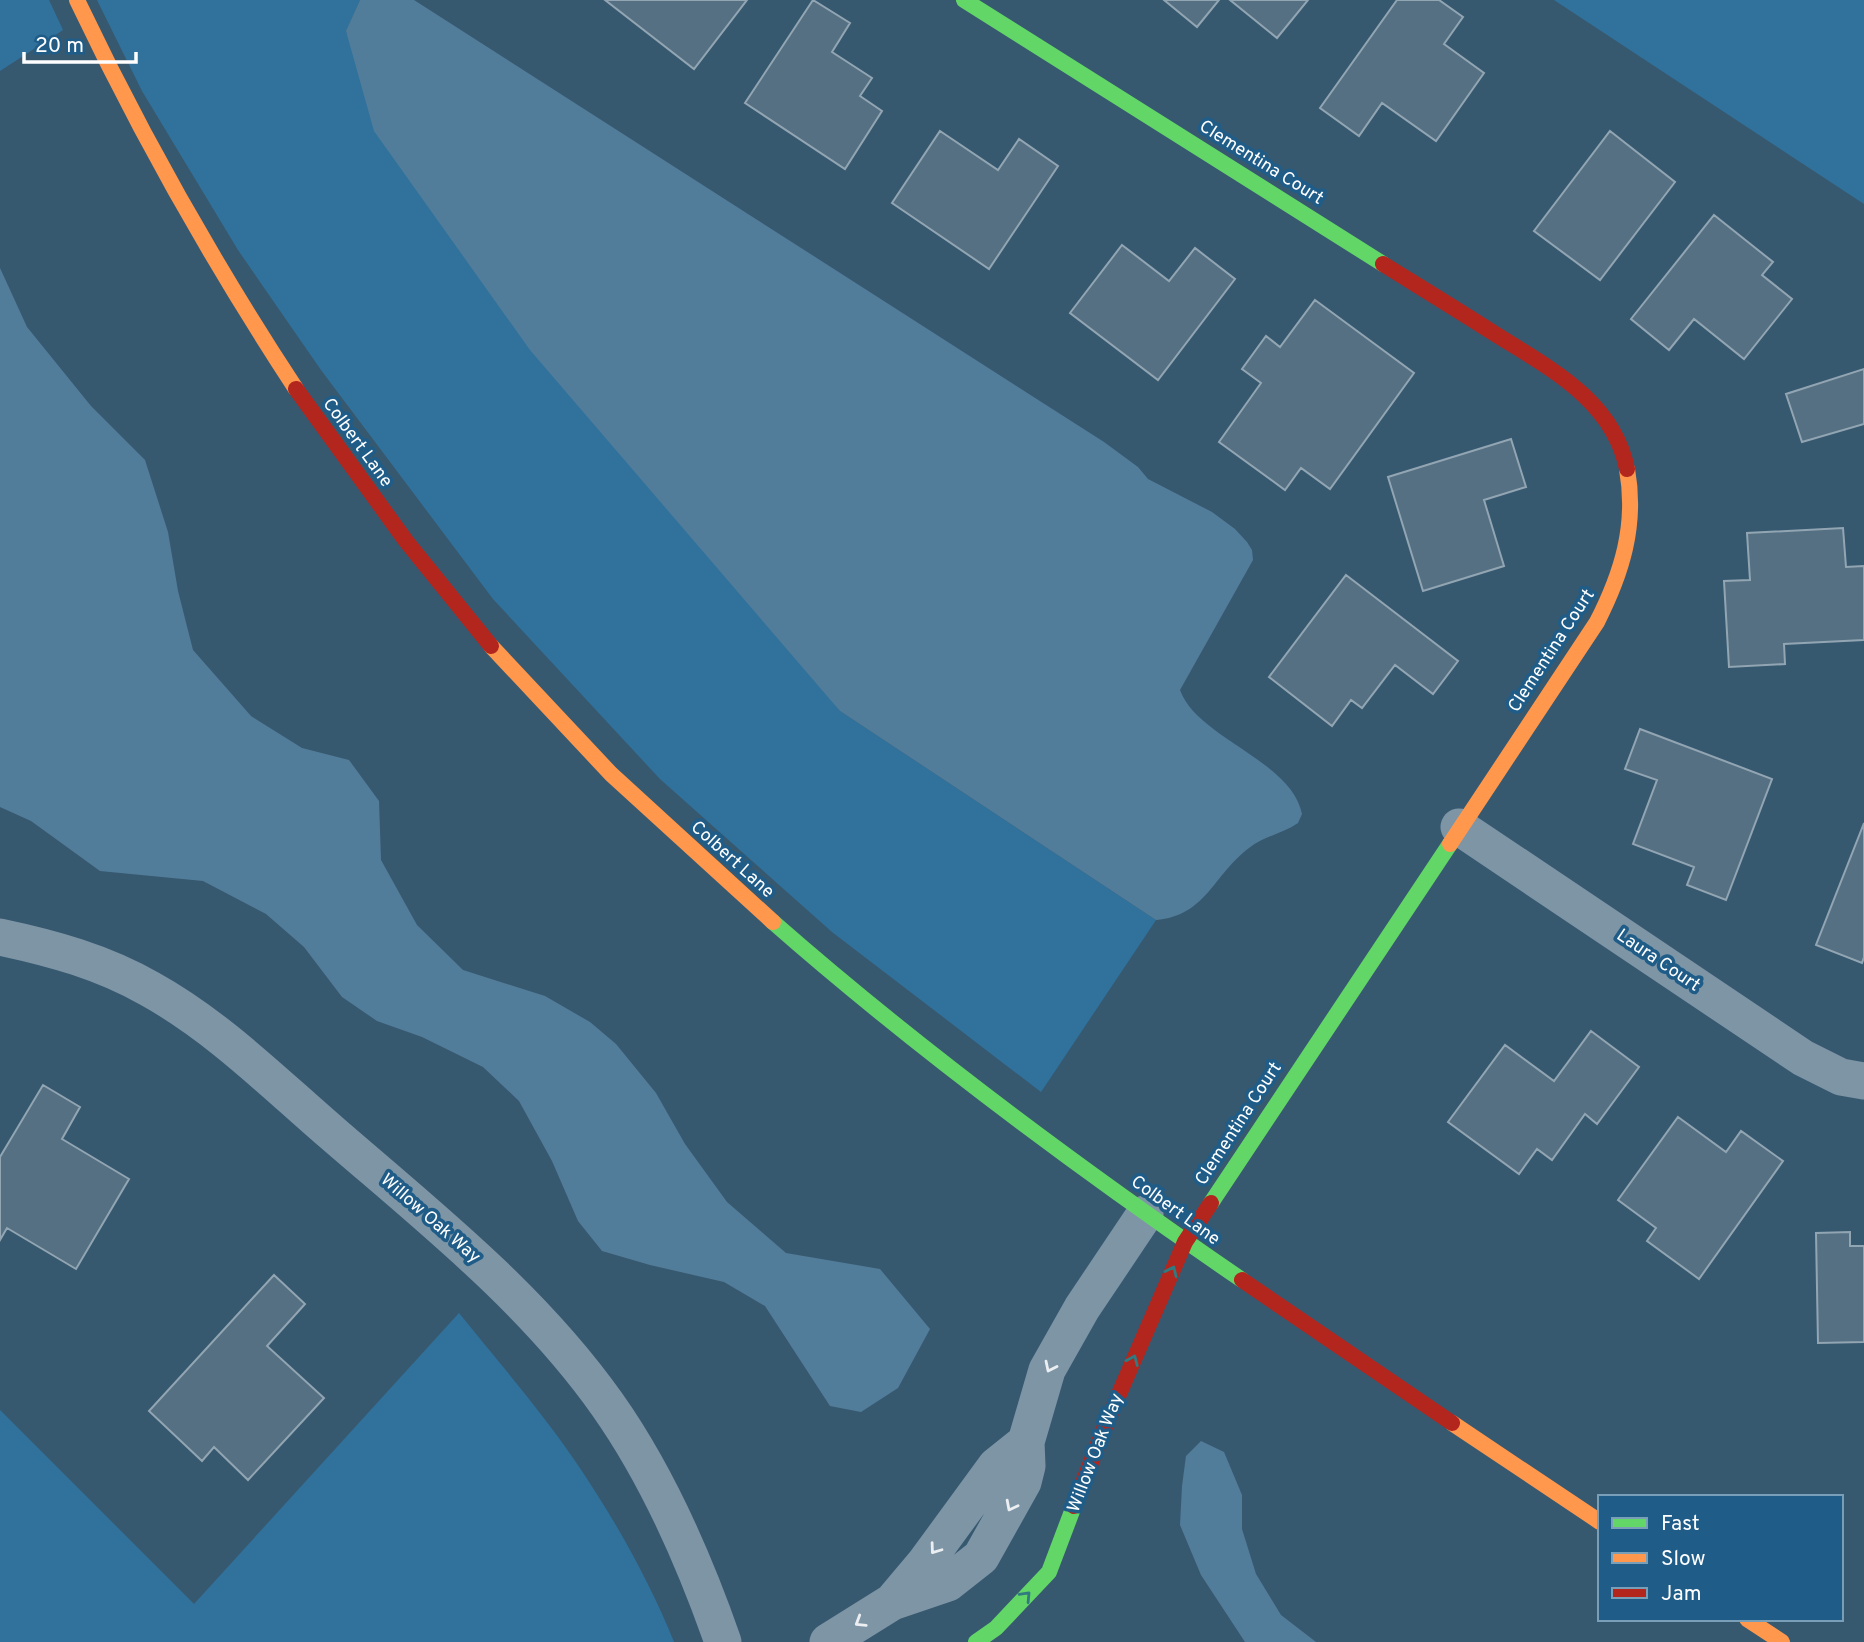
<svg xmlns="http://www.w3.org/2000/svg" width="1864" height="1642" font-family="Overpass,sans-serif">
  <rect width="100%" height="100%" fill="#375970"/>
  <path fill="#31729d" d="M 0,0 L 49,0 L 63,30 L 0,71 Z
    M 97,0 L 360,0 L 346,32 L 840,711 L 1156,920 L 1041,1092 L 832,932 L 660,779 L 493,599 L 321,370 L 238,250 L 142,91 Z
    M 1554,0 L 1864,0 L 1864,204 Z
    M 459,1313 C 488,1349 518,1384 546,1421 C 594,1483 645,1569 674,1642 L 0,1642 L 0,1410 L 194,1604 Z"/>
  <path fill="#527d9a" d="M 360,0 L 414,0 L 1104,442 L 1138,467 L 1148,479 L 1212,512 L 1235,529 L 1247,542 L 1252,550 L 1253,560 L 1180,690 C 1197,738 1291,760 1302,814 L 1298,823 C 1282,834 1264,836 1249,848 C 1213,875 1206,916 1156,920 L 840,711 L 530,350 L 374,131 L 346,31 Z
    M 0,268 L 27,327 L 91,406 L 145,460 L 168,532 L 178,591 L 193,650 L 251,716 L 302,748 L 349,760 L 379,801 L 381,860 L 417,925 L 463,970 L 545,996 L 590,1022 L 616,1044 L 656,1093 L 685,1144 L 727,1202 L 786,1253 L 880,1269 L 930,1329 L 898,1388 L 861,1412 L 830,1406 L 765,1306 L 724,1282 L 650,1265 L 602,1251 L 578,1221 L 552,1161 L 519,1101 L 483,1067 L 422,1037 L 377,1021 L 342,997 L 304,947 L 266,914 L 203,881 L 100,871 L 31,821 L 0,807 Z
    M 1201,1441 L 1224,1452 L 1242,1495 L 1242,1529 L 1256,1574 L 1281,1615 L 1316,1642 L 1245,1642 L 1201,1575 L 1180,1525 L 1182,1486 L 1186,1456 Z"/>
  <path fill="#557082" stroke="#92a5b3" stroke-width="2" d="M 605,0 L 747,0 L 694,69 Z
    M 813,0 L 850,23 L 832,52 L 872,78 L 860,96 L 882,111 L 845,169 L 745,103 Z
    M 1164,0 L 1219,0 L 1197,27 Z
    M 1230,0 L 1308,0 L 1277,38 Z
    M 1397,0 L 1439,0 L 1463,17 L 1444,44 L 1484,73 L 1436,141 L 1382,103 L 1359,136 L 1320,108 Z
    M 940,131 L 998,170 L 1019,139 L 1058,166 L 989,269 L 892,203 Z
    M 1610,131 L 1675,182 L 1600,280 L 1534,231 Z
    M 1714,215 L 1773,262 L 1762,275 L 1792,299 L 1744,359 L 1694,319 L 1669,350 L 1631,319 Z
    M 1122,245 L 1169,281 L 1195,248 L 1235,279 L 1158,380 L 1070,313 Z
    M 1315,300 L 1414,373 L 1330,489 L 1301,468 L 1285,490 L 1219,442 L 1261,383 L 1242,369 L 1266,336 L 1280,347 Z
    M 1864,369 L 1864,424 L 1802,442 L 1786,394 Z
    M 1511,439 L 1526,487 L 1484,500 L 1504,566 L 1423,591 L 1388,477 Z
    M 1843,528 L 1846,567 L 1864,566 L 1864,640 L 1784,644 L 1785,664 L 1729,667 L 1724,581 L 1750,580 L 1747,533 Z
    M 1346,575 L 1458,661 L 1433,694 L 1395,665 L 1362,708 L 1351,700 L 1332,726 L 1269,677 Z
    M 1640,729 L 1772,779 L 1726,900 L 1687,885 L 1694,867 L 1633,844 L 1657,780 L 1625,769 Z
    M 1864,823 L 1864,957 L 1862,963 L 1816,945 Z
    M 1591,1031 L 1639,1067 L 1597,1124 L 1585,1114 L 1552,1160 L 1537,1149 L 1519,1174 L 1448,1122 L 1505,1045 L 1554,1081 Z
    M 43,1085 L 80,1107 L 62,1139 L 129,1179 L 76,1269 L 7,1228 L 0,1240 L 0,1157 Z
    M 1678,1117 L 1726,1152 L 1741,1131 L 1783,1161 L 1699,1279 L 1647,1241 L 1656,1228 L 1618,1200 Z
    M 1850,1232 L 1850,1246 L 1864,1246 L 1864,1342 L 1818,1343 L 1816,1233 Z
    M 274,1275 L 305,1304 L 267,1346 L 324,1398 L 248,1480 L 214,1447 L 202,1461 L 149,1411 Z"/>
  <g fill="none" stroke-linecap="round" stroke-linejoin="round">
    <path stroke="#7e95a6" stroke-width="37" d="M 1459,827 L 1803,1058 L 1841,1077 L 1864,1081
      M 0,937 C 52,948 103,962 150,989 C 217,1026 274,1083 332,1133 C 429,1217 532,1298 607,1404 C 658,1476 694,1559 723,1642
      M 893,1601 L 925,1563 L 996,1466 L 1026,1442
      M 828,1642 L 892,1602 L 948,1583 L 981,1557 L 1023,1482 L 1027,1466 L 1026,1442 L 1047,1370 L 1082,1308 L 1145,1214"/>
    <path stroke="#63d668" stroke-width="16" d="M 964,0 L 1383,264
      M 773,922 C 921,1052 1080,1169 1242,1280
      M 1211,1203 L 1450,844
      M 976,1642 L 996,1628 L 1049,1572 L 1074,1506"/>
    <path stroke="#ff974d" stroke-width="16" d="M 77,0 C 141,135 214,264 296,389
      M 491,646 L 611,774 L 773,922
      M 1450,844 L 1597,622 C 1622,573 1637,525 1627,469
      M 1452,1423 L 1600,1522
      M 1747,1619 L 1782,1642"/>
    <path stroke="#b3261e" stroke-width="16" d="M 1383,264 C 1420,287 1456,309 1492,332 C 1547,367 1613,399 1627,469
      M 296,389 L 406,541 L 491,646
      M 1242,1280 L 1452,1423
      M 1074,1506 L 1106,1424 L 1185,1242 L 1211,1203"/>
  </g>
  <defs><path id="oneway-chevron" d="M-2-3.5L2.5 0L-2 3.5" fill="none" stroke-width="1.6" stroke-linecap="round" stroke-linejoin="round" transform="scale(1.75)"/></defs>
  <g stroke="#307b80">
    <use href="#oneway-chevron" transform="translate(1172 1271) rotate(-65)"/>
    <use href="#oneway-chevron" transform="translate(1133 1360) rotate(-67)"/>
    <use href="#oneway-chevron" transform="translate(1026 1596) rotate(-47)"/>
  </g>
  <g stroke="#eceff2">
    <use href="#oneway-chevron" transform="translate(1050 1367) rotate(116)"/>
    <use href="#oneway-chevron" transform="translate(1011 1506) rotate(117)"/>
    <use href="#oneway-chevron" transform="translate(935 1549) rotate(126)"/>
    <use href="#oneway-chevron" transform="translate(860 1622) rotate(148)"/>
  </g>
  <g text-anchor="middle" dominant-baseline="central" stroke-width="7" stroke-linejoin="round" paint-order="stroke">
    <g font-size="18" fill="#fff" stroke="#1f5d88">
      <text transform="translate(1261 163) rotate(32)">Clementina Court</text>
      <text transform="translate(357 443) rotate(54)">Colbert Lane</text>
      <text transform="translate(1552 651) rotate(-57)">Clementina Court</text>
      <text transform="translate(732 860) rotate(42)">Colbert Lane</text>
      <text transform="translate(1658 961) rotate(34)">Laura Court</text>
      <text transform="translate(1239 1124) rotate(-57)">Clementina Court</text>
      <text transform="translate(1175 1211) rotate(36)">Colbert Lane</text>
      <text transform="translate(430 1219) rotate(41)">Willow Oak Way</text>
      <text transform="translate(1096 1453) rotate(-69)">Willow Oak Way</text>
    </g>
  </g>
  <rect x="1598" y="1495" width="245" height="126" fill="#1f5d88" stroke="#799eb8" stroke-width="2"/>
  <rect x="1612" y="1518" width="35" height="10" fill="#63d668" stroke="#799eb8" stroke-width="2"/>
  <text x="1661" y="1530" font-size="21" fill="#ffffff">Fast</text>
  <rect x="1612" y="1553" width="35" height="10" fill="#ff974d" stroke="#799eb8" stroke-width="2"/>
  <text x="1661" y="1565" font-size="21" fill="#ffffff">Slow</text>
  <rect x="1612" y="1588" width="35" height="10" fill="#b3261e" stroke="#799eb8" stroke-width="2"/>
  <text x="1661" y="1600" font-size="21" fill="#ffffff">Jam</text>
  <path d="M24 52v10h112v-10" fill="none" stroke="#ffffff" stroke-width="3.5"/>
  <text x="35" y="52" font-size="21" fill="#ffffff" stroke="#1f5d88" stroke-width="5" paint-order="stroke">20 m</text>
</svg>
